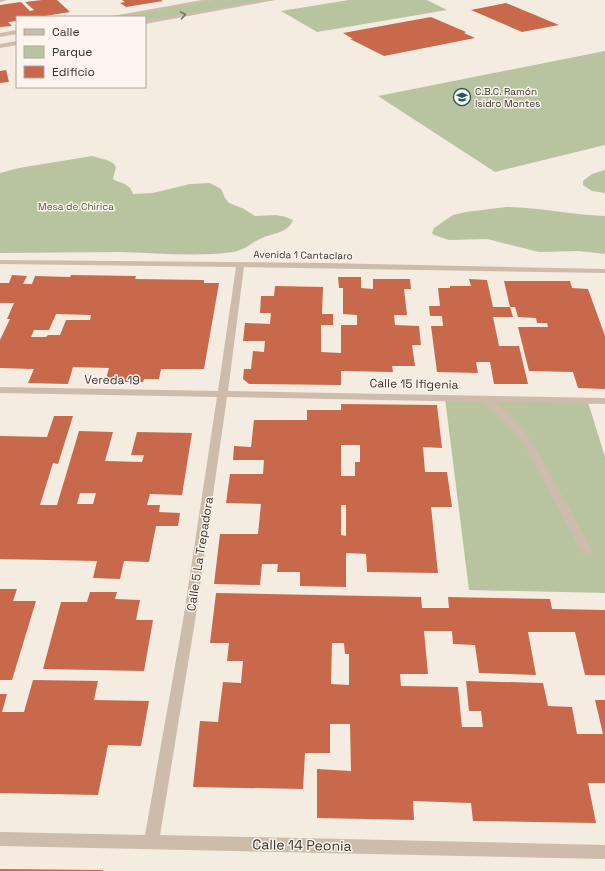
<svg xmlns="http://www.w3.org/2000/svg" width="605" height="871" font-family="'Space Grotesk',sans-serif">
  <rect width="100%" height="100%" fill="#f4ebe1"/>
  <path fill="#b8c4a0" d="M 211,0 L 273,0 L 145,22 L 145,17 L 109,17 Z
    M 349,0 L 427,0 L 447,10 L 317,32 L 281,11 Z
    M 605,51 L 605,145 L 495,172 L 378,96 Z
    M 92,156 L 107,160 L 113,163 L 116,167 L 113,179 C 121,184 130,183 133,194 L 153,193 L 190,184 L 210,183 L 221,189 L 225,198 L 229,203 L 244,209 L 255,216 L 276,215 L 286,217 L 293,220 C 288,234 271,233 260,239 C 249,244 247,249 233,252 C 196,257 159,253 121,252 C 81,252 40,253 0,253 L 0,173 L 19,168 Z
    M 605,170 L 605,193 L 592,191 L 583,185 L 583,181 L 592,174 Z
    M 506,207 C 539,207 571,215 605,216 L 605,254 L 579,251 L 539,252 L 487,239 L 449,240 L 434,235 L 432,233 L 434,228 L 453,215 L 466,212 Z
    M 445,398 L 588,402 L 605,457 L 605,593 L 469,590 Z"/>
  <path fill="#c8694b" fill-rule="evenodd" d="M 42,0 L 57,0 L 70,12 L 39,17 L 17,17 L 17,21 L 8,22 L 12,26 L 0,27 L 0,5 L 21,2 L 30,11 L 34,10 L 25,2 Z
    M 122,0 L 161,0 L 163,1 L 126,7 L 120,3 L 125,2 Z
    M 506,3 L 559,25 L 522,32 L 471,10 Z
    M 431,17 L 466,32 L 464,33 L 475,38 L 384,56 L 350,39 L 353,39 L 343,33 Z
    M 6,70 L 9,82 L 0,83 L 0,71 Z
    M 12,275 L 27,276 L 23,284 L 32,284 L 35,276 L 70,277 L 71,275 L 136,276 L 135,279 L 204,280 L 204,283 L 219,283 L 204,369 L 161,369 L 159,379 L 144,379 L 143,382 L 105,382 L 109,368 L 73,367 L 68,384 L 28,383 L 34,369 L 0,368 L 0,340 L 10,319 L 7,319 L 14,303 L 0,303 L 0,283 L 9,283 ZM 56,314 L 91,315 L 90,320 L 66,320 L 60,335 L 48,335 L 46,337 L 31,337 L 34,330 L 49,330 Z
    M 338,277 L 361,277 L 361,288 L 373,289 L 373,279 L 410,279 L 411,289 L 404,289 L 407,315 L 394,315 L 395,325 L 419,326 L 421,345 L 412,345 L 415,366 L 392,366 L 393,372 L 341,371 L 341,385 L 249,384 L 243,379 L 244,369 L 251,369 L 253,351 L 264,352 L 265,341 L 243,341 L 245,323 L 270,324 L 271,313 L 260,313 L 261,296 L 274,296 L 275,286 L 323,287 L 322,314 L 333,314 L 333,325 L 321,325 L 321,352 L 341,353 L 341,325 L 357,325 L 357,315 L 343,314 L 343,288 L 339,288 Z
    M 469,279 L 487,280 L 493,307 L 510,307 L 504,281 L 570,281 L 572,288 L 588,289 L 605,336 L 605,389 L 578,388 L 573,372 L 529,371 L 518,327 L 548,327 L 547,323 L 537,323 L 536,318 L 518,317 L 515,307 L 510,307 L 513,317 L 493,317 L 499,346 L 519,346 L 528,384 L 494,384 L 490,362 L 476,362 L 478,373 L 437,372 L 431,326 L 443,326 L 442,316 L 430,316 L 429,306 L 440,306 L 438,288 L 450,288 L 450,286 L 471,286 Z
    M 341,404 L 437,405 L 442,448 L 423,447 L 425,472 L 447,472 L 452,507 L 431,507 L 438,573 L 367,572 L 366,554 L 346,553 L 346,587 L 300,586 L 300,572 L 277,572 L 278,564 L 262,564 L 260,585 L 214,584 L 220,534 L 258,534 L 261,504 L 226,503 L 230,474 L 263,474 L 264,460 L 233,460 L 234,446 L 251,447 L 254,420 L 307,420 L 307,410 L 341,410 ZM 341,445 L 360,445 L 360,462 L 355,462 L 355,476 L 341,476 ZM 341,505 L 346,505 L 346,536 L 341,535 Z
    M 54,416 L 73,416 L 58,464 L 53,463 L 40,505 L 57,505 L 79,431 L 113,432 L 105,461 L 142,462 L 144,455 L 131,455 L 137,432 L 192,433 L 182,495 L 150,494 L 147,505 L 160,505 L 159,512 L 180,513 L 178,526 L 156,526 L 149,562 L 124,561 L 120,579 L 93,578 L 97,561 L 0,559 L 0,436 L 47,437 ZM 80,493 L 96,493 L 93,504 L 77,504 Z
    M 0,589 L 17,589 L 13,601 L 36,601 L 12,680 L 0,680 Z
    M 90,592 L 117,592 L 115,599 L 140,600 L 136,620 L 153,620 L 144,671 L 43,669 L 61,602 L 87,602 Z
    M 216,593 L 421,597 L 422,608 L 449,608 L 448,597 L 550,599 L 552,609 L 605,610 L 605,675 L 585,675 L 575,632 L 528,632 L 536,675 L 479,673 L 475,645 L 453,644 L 452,631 L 424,631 L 428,674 L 400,674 L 401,686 L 458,687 L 462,727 L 483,727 L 481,711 L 469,711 L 466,681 L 543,683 L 548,706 L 572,707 L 577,734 L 603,734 L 595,700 L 605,700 L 605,783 L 588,783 L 596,823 L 473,821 L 471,803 L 413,801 L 414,820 L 317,818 L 317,769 L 351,771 L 350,724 L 330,724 L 330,753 L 305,753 L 303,789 L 193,787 L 200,721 L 218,722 L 223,682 L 241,683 L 243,661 L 227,661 L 229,643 L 210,643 ZM 332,643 L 344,643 L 345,654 L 349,654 L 349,685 L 331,684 Z
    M 33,680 L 98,681 L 94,700 L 149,701 L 141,746 L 108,745 L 98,795 L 0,793 L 0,694 L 7,694 L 2,712 L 24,712 Z
    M 0,869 L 103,870 L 103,871 L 0,871 Z"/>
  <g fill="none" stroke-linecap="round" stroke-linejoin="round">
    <path fill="#cdbbac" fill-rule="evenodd" d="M 0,0 L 7,0 L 0,2 Z
      M 202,0 L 213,0 L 118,17 L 107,17 Z
      M 265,0 L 275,0 L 145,24 L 145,20 Z
      M 17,30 L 17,34 L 0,37 L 0,33 Z
      M 17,41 L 17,45 L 0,48 L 0,44 Z
      M 0,260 L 325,263 L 605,269 L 605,273 L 244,267 L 228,391 L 605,398 L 605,404 L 496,402 L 521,426 L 535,446 L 594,553 L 592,556 L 584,556 L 525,447 L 513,430 L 484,402 L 227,397 L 195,621 L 160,835 L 605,845 L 605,859 L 0,846 L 0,832 L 145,835 L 183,621 L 217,397 L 0,393 L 0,387 L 218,391 L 236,267 L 0,264 Z"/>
  </g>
  <defs><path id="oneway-chevron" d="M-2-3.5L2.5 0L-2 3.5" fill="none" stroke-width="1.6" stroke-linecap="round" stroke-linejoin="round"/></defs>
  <use stroke="#7d6f65" href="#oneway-chevron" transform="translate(183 15) rotate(-10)"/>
  <defs>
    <g id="school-ring" transform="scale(0.9)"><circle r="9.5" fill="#fbf5ee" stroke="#1f5a5e" stroke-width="1.5"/><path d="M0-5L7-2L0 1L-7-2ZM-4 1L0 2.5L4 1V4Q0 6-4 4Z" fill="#1f5a5e"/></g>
  </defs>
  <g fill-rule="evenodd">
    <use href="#school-ring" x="462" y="97"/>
  </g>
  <g text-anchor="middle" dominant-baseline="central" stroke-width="3" stroke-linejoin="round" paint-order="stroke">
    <g font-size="10" fill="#3b302b" stroke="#fbf5ee" text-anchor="start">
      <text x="475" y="91">C.B.C. Ramón<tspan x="475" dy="12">Isidro Montes</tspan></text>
    </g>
    <g font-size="10" fill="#4a5a2e" stroke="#fbf5ee">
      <text x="76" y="206">Mesa de Chirica</text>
    </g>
    <g font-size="10" fill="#3b302b" stroke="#fbf5ee">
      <text transform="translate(303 255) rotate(1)">Avenida 1 Cantaclaro</text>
    </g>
    <g font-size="12" fill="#3b302b" stroke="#fbf5ee">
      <text transform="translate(112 380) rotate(1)">Vereda 19</text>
      <text transform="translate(414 384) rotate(1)">Calle 15 Ifigenia</text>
      <text transform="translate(200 554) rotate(-81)">Calle 5 La Trepadora</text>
    </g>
    <g font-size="14" fill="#3b302b" stroke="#fbf5ee">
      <text transform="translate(302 845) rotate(1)">Calle 14 Peonia</text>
    </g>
  </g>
  <rect x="16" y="16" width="130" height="72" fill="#fbf5ee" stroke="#aea6a0"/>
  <rect x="24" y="29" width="20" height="6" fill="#cdbbac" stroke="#aea6a0"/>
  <text x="52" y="36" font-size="12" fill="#3b302b">Calle</text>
  <rect x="24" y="46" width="20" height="12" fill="#b8c4a0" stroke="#aea6a0"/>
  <text x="52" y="56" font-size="12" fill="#3b302b">Parque</text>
  <rect x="24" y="66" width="20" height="12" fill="#c8694b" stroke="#aea6a0"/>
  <text x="52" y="76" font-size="12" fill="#3b302b">Edificio</text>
</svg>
